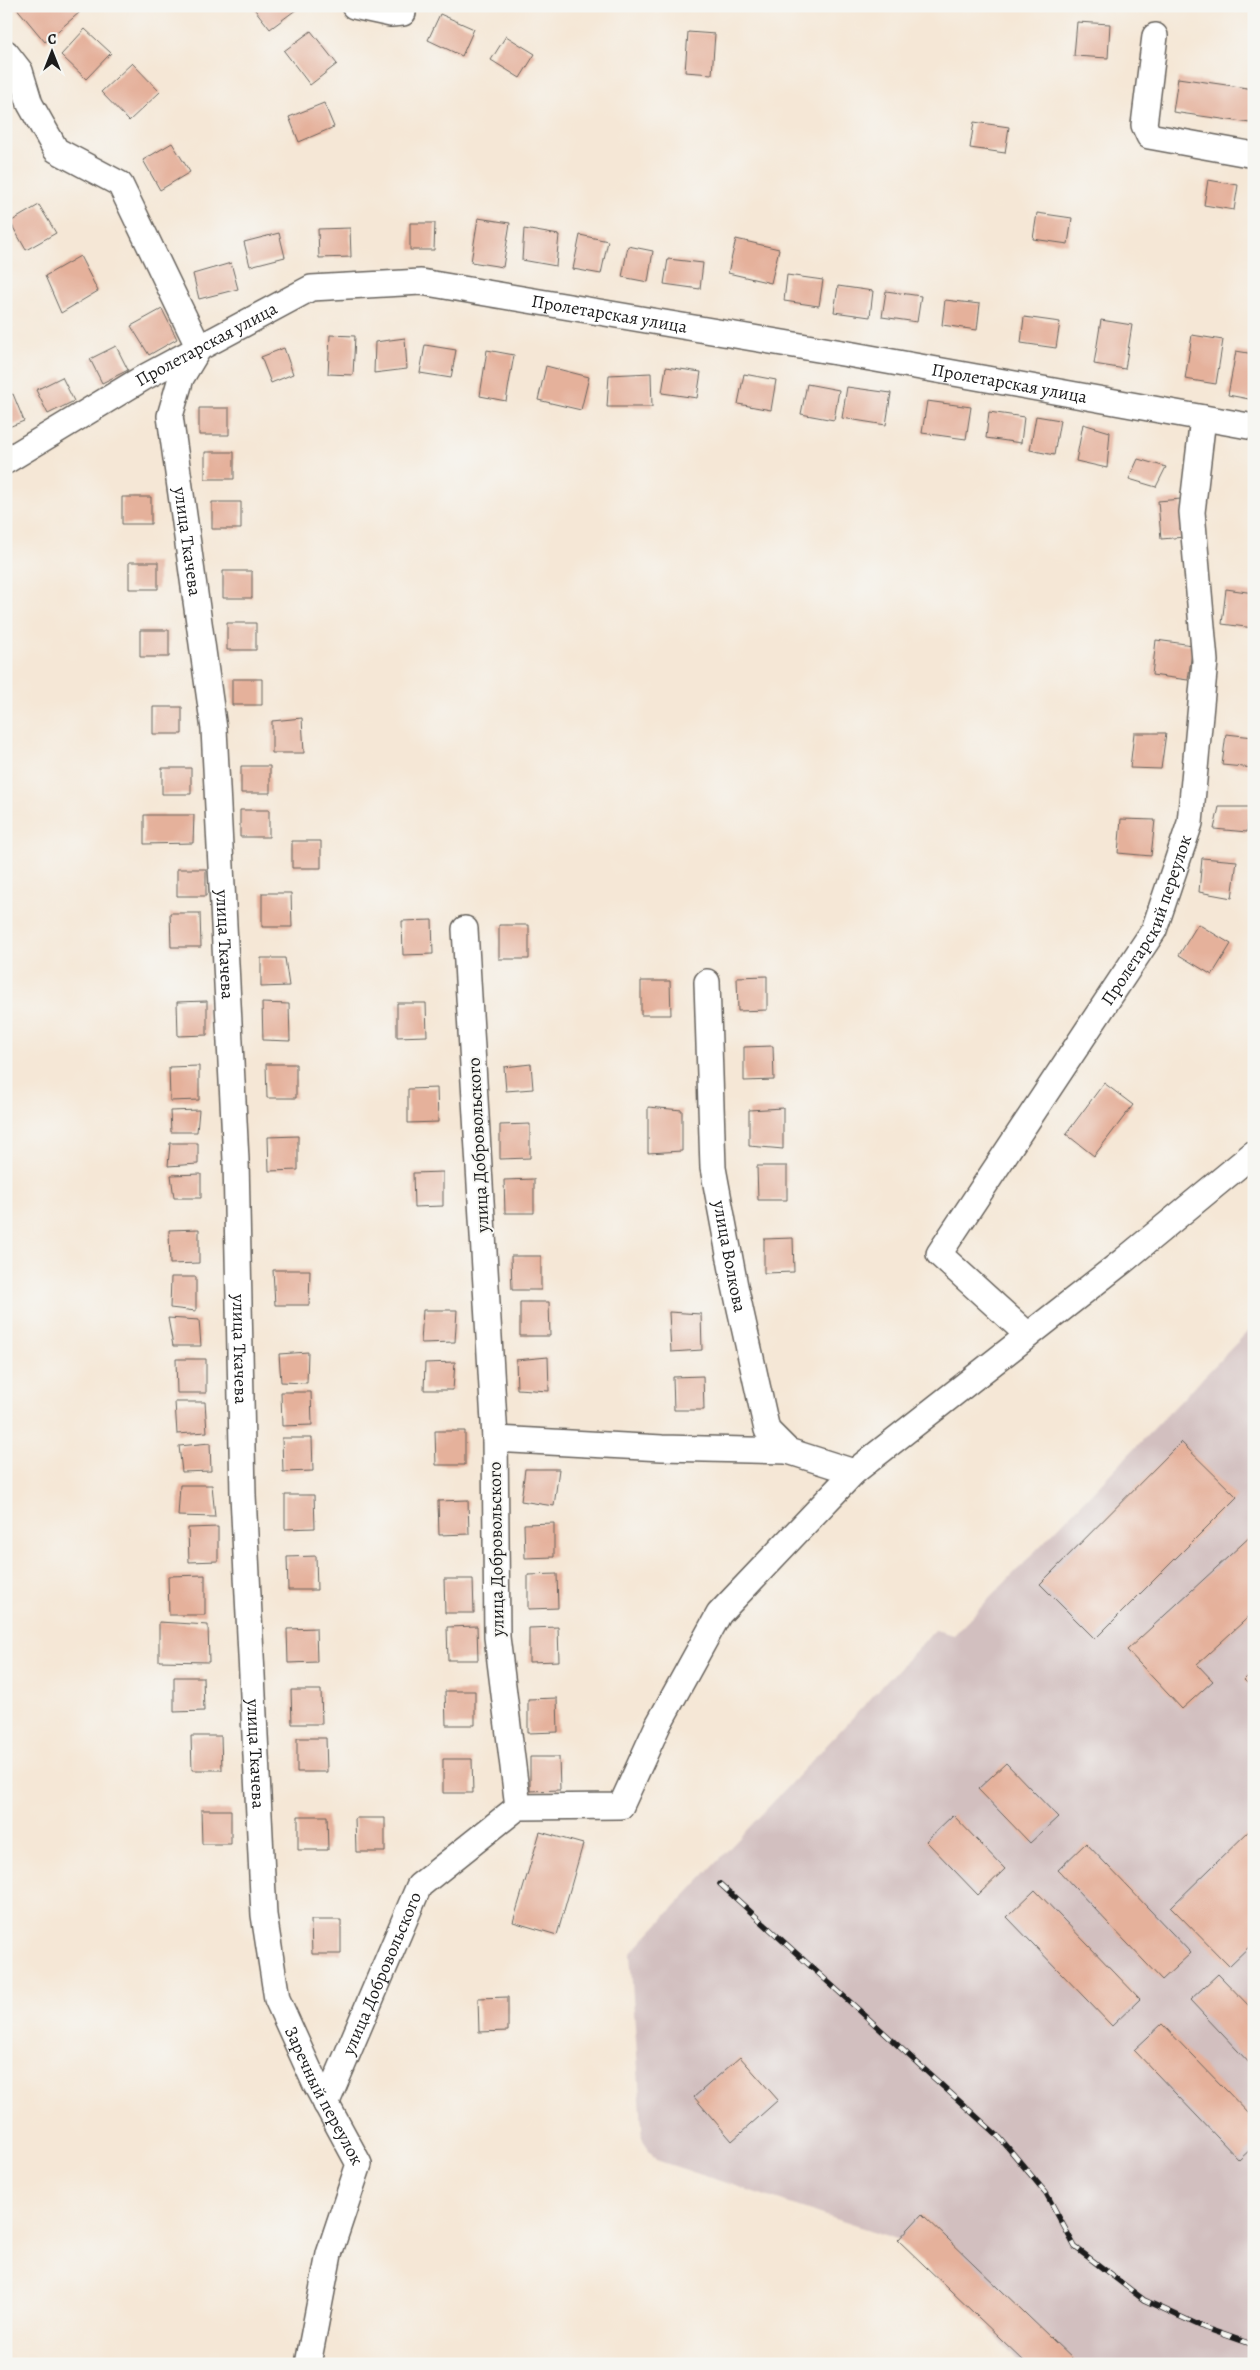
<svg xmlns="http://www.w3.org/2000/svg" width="1260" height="2370" font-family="Alegreya,serif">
  <rect width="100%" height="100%" fill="#f6f6f2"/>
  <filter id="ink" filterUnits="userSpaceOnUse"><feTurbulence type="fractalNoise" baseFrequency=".02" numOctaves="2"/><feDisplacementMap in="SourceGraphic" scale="10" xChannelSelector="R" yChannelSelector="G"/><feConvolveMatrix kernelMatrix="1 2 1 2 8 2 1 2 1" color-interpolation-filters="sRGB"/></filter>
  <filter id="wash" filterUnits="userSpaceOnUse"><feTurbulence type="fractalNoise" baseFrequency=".0096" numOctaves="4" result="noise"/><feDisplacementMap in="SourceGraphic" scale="20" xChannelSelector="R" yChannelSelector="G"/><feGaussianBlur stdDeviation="1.12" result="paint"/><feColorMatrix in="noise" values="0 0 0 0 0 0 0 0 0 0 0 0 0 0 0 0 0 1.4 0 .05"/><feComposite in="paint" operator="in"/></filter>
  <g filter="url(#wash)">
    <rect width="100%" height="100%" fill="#f5e7d6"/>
    <path fill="#d2bfbf" d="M 1254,1325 L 1254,2364 L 1020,2364 L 918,2246 L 656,2160 L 643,2141 L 630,1954 L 935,1630 L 954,1635 Z"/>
    <g id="blocks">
      <path fill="#e5b19b" d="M 15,6 L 75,6 L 80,12 L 45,42 Z
        M 252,6 L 295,6 L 297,9 L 270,29 Z
        M 440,14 L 474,29 L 462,56 L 428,40 Z
        M 1077,22 L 1110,24 L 1108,58 L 1074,56 Z
        M 85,29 L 111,53 L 86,79 L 61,55 Z
        M 311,31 L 337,64 L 310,85 L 284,51 Z
        M 688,32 L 715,34 L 712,74 L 685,72 Z
        M 506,36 L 535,54 L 520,78 L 491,60 Z
        M 132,63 L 160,92 L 129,121 L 101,92 Z
        M 1178,78 L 1254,89 L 1250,123 L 1173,112 Z
        M 324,103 L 334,127 L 299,142 L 289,117 Z
        M 974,122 L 1009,127 L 1005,153 L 970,148 Z
        M 172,143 L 190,172 L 160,190 L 143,160 Z
        M 1208,180 L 1238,185 L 1234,210 L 1204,205 Z
        M 39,205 L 56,233 L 26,250 L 10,222 Z
        M 1037,213 L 1072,218 L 1068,244 L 1033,239 Z
        M 478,218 L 510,223 L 503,267 L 471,262 Z
        M 410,223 L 435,223 L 434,250 L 410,250 Z
        M 350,228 L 351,257 L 319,258 L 318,229 Z
        M 524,229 L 559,235 L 556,266 L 522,260 Z
        M 279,233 L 285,257 L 250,266 L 244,242 Z
        M 580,235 L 608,241 L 601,274 L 573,269 Z
        M 736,239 L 779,249 L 771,283 L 728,273 Z
        M 628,246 L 653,251 L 648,282 L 622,277 Z
        M 80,256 L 98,291 L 61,313 L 45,276 Z
        M 668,259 L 703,263 L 700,289 L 664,284 Z
        M 231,263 L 238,289 L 199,299 L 193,274 Z
        M 787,275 L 823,280 L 819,306 L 784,301 Z
        M 838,286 L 873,291 L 870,317 L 834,312 Z
        M 886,291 L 921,296 L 917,322 L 882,317 Z
        M 945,300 L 980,304 L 977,330 L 942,325 Z
        M 162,309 L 177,339 L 149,355 L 131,326 Z
        M 1024,317 L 1060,322 L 1056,348 L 1021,343 Z
        M 1101,320 L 1132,325 L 1125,369 L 1094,364 Z
        M 330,335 L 355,336 L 353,375 L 328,374 Z
        M 1192,335 L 1223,340 L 1216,384 L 1185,379 Z
        M 405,338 L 407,369 L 374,373 L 375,342 Z
        M 425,345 L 456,350 L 451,378 L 420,373 Z
        M 116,346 L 128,370 L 102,383 L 90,359 Z
        M 284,348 L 293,374 L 271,383 L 261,357 Z
        M 487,350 L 514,355 L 506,401 L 480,396 Z
        M 1236,351 L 1254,354 L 1254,400 L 1228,395 Z
        M 546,366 L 589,377 L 581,410 L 538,400 Z
        M 666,367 L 701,372 L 697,398 L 662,393 Z
        M 651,373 L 652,407 L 607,407 L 609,375 Z
        M 744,374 L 776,380 L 771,410 L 738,404 Z
        M 62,377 L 74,401 L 48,414 L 36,390 Z
        M 807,384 L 839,390 L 834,420 L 801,414 Z
        M 847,387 L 891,393 L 886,425 L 842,418 Z
        M 13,394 L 24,421 L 6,428 L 6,397 Z
        M 927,401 L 971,407 L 966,439 L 922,433 Z
        M 199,408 L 229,408 L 229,435 L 199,435 Z
        M 989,412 L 1024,417 L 1021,443 L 986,438 Z
        M 1036,416 L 1060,420 L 1054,455 L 1030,450 Z
        M 1083,424 L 1110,432 L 1107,468 L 1076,461 Z
        M 205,452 L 234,452 L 234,479 L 205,479 Z
        M 1138,459 L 1166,467 L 1156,487 L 1129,479 Z
        M 122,497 L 151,497 L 151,524 L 122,524 Z
        M 1181,499 L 1185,537 L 1161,539 L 1158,501 Z
        M 212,502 L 241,502 L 241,529 L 212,529 Z
        M 129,562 L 158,562 L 158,589 L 129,589 Z
        M 223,571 L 252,571 L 252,598 L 223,598 Z
        M 1226,589 L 1254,593 L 1254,628 L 1222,624 Z
        M 227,623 L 256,623 L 256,650 L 227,650 Z
        M 140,630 L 169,630 L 169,657 L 140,657 Z
        M 1156,640 L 1193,645 L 1188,680 L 1152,675 Z
        M 232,679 L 262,679 L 262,705 L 232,705 Z
        M 153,707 L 182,707 L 182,734 L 153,734 Z
        M 302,718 L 304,753 L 272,753 L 272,721 Z
        M 1134,733 L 1166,733 L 1161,769 L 1130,768 Z
        M 1226,734 L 1254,737 L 1254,768 L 1222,765 Z
        M 241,766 L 270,766 L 270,793 L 241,793 Z
        M 162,768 L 191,768 L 191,794 L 162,794 Z
        M 1219,807 L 1250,807 L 1247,832 L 1214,829 Z
        M 240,810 L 269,810 L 269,837 L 240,837 Z
        M 144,815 L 194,815 L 193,843 L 144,844 Z
        M 1121,819 L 1155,820 L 1151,856 L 1118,853 Z
        M 292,841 L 321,841 L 321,868 L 292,868 Z
        M 1202,858 L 1237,861 L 1232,898 L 1199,892 Z
        M 177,869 L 206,869 L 206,896 L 177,896 Z
        M 262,893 L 291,893 L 292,927 L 262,927 Z
        M 170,913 L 200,913 L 201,947 L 171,947 Z
        M 432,920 L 433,954 L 403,955 L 402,921 Z
        M 1198,924 L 1231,944 L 1212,975 L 1179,955 Z
        M 499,925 L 529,925 L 529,959 L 499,959 Z
        M 261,958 L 285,958 L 289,986 L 261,987 Z
        M 767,976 L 767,1010 L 738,1011 L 737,977 Z
        M 641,981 L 670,981 L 671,1015 L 641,1015 Z
        M 207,1001 L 207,1035 L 178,1036 L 177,1002 Z
        M 262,1003 L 289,1004 L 290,1041 L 263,1040 Z
        M 397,1003 L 426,1003 L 427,1036 L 397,1037 Z
        M 773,1046 L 774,1080 L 744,1081 L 744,1047 Z
        M 266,1064 L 296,1064 L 296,1098 L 267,1098 Z
        M 531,1064 L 533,1089 L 506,1091 L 504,1067 Z
        M 199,1066 L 199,1100 L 170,1101 L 169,1067 Z
        M 1104,1083 L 1133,1105 L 1094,1156 L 1066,1134 Z
        M 437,1088 L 438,1122 L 408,1123 L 408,1089 Z
        M 648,1107 L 682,1110 L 682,1151 L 648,1153 Z
        M 783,1108 L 783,1149 L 749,1146 L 749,1110 Z
        M 199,1110 L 197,1132 L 171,1132 L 170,1111 Z
        M 530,1124 L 530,1158 L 500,1159 L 500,1125 Z
        M 298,1136 L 298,1170 L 269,1171 L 268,1137 Z
        M 170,1143 L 198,1143 L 198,1164 L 168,1166 Z
        M 757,1166 L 787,1166 L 787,1200 L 758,1200 Z
        M 443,1172 L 443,1206 L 414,1207 L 413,1173 Z
        M 201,1174 L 201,1198 L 174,1198 L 171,1175 Z
        M 534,1179 L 534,1213 L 505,1213 L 504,1180 Z
        M 199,1229 L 199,1263 L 170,1264 L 169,1230 Z
        M 793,1238 L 794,1272 L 764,1273 L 764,1239 Z
        M 511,1256 L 541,1256 L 541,1290 L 512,1290 Z
        M 273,1270 L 310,1270 L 309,1305 L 275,1305 Z
        M 171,1277 L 196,1277 L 196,1311 L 170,1308 Z
        M 520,1302 L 549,1302 L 550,1336 L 520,1336 Z
        M 423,1310 L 457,1310 L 455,1342 L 421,1343 Z
        M 669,1312 L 701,1314 L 702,1350 L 671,1352 Z
        M 168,1318 L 199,1320 L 201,1346 L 173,1346 Z
        M 308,1352 L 307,1383 L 281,1382 L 279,1354 Z
        M 548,1357 L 549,1391 L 517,1389 L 516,1360 Z
        M 176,1359 L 206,1359 L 206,1393 L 177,1393 Z
        M 455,1362 L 453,1390 L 424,1390 L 425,1363 Z
        M 703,1376 L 704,1410 L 674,1410 L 673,1377 Z
        M 281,1392 L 311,1392 L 312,1425 L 282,1426 Z
        M 175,1402 L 205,1402 L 207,1432 L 177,1434 Z
        M 435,1431 L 465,1431 L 465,1465 L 436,1465 Z
        M 282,1438 L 312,1438 L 313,1471 L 283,1472 Z
        M 1181,1442 L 1237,1497 L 1095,1639 L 1040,1584 Z
        M 210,1443 L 211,1471 L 182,1472 L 179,1446 Z
        M 525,1469 L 559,1469 L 554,1506 L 521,1501 Z
        M 180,1485 L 212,1485 L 215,1517 L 178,1516 Z
        M 285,1495 L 314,1495 L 315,1528 L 285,1529 Z
        M 468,1500 L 469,1534 L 439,1535 L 438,1501 Z
        M 554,1523 L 554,1557 L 525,1558 L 524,1524 Z
        M 218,1527 L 218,1561 L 189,1562 L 188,1528 Z
        M 1254,1533 L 1254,1612 L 1197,1664 L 1213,1681 L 1182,1709 L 1127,1650 Z
        M 316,1556 L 317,1590 L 288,1590 L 287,1557 Z
        M 557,1574 L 558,1608 L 528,1609 L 528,1575 Z
        M 205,1575 L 205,1615 L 169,1615 L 168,1576 Z
        M 444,1579 L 473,1579 L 474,1613 L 445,1613 Z
        M 159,1622 L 208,1625 L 209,1662 L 159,1661 Z
        M 477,1626 L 478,1660 L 448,1660 L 447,1627 Z
        M 558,1627 L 559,1661 L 529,1662 L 529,1628 Z
        M 316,1628 L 317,1662 L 288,1663 L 287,1629 Z
        M 1254,1670 L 1254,1689 L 1244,1680 Z
        M 174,1677 L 203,1677 L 204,1711 L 174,1712 Z
        M 291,1690 L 321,1690 L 322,1724 L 292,1724 Z
        M 445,1691 L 475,1691 L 475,1725 L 446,1725 Z
        M 557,1698 L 558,1732 L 528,1733 L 528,1699 Z
        M 191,1736 L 221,1736 L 222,1770 L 192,1770 Z
        M 297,1738 L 326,1738 L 327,1772 L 297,1772 Z
        M 530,1757 L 559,1757 L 560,1790 L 530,1791 Z
        M 443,1759 L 472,1759 L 473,1793 L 443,1793 Z
        M 1006,1763 L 1058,1817 L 1030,1843 L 978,1789 Z
        M 201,1810 L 231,1810 L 231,1844 L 202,1844 Z
        M 953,1815 L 1005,1869 L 978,1895 L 926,1841 Z
        M 298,1816 L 327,1816 L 328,1850 L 298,1850 Z
        M 355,1818 L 385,1818 L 385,1852 L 356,1852 Z
        M 1254,1826 L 1254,1942 L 1229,1966 L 1171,1907 Z
        M 540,1832 L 583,1844 L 557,1935 L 513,1922 Z
        M 1086,1843 L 1191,1953 L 1162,1980 L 1058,1870 Z
        M 1035,1890 L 1140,1999 L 1112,2026 L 1007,1917 Z
        M 311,1920 L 341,1920 L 341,1954 L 312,1954 Z
        M 1218,1974 L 1254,2011 L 1254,2068 L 1190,2000 Z
        M 508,1997 L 508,2031 L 479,2032 L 478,1998 Z
        M 1162,2024 L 1254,2119 L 1254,2146 L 1239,2160 L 1134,2050 Z
        M 740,2057 L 778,2100 L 732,2141 L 694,2097 Z
        M 922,2214 L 1078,2364 L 1027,2364 L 898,2240 Z"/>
    </g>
  </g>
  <g filter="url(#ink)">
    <use href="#blocks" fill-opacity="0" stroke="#68635d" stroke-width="1"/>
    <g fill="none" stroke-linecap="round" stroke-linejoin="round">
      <g stroke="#68635d" stroke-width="28">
        <g id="minor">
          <path d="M 354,6 L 391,14 L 403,13"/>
          <path d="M 1155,36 L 1144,125 L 1149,136 L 1254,155"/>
          <path id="s1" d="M 6,53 L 20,71 L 30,104 L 56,150 L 120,184 L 199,348 L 181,378 L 170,416 L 214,729 L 236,1160 L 243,1495 L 264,1915 L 277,1999 L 315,2083 L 359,2164 L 329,2254 L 308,2364"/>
          <path id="s2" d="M 6,461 L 143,378 L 311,288 L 421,282 L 848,354 L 1254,427"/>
          <path id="s3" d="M 707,982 L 713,1168 L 735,1286 L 767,1430 L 788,1451 L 854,1472"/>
          <path id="s4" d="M 1028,1335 L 939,1254 L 1154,930 L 1190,823 L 1205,661 L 1192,512 L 1203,418"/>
          <path d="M 495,1439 L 662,1448 L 788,1451"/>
          <path d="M 518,1807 L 621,1806 L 658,1725 L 719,1614 L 854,1472 L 1123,1261 L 1254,1153"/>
          <path id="s5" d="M 326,2104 L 419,1886 L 518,1807 L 497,1637 L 495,1439 L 465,929"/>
        </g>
      </g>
      <use href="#minor" stroke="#fff" stroke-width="25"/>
      <g stroke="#1c1c1c" stroke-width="5.5">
        <path id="rail" d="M 720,1884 L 1000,2138 L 1046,2193 L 1075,2247 L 1144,2300 L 1205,2328 L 1254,2345"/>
      </g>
      <use href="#rail" stroke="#f6f6f2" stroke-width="4" stroke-dasharray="11" stroke-linecap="butt"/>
    </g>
  </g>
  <g text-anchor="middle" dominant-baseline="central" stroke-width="4" stroke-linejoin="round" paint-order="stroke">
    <g font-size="18" fill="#1c1c1c" stroke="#f6f6f2">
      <text stroke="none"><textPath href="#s2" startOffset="652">Пролетарская улица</textPath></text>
      <text stroke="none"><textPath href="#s2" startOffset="232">Пролетарская улица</textPath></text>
      <text stroke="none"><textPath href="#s2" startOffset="1058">Пролетарская улица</textPath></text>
      <text stroke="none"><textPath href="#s1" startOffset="566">улица Ткачева</textPath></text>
      <text stroke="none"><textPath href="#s4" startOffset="515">Пролетарский переулок</textPath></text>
      <text stroke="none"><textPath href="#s1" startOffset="971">улица Ткачева</textPath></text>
      <text transform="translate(478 1145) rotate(-93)">улица Добровольского</text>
      <text stroke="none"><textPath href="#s3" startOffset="276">улица Волкова</textPath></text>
      <text stroke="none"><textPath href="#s1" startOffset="1376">улица Ткачева</textPath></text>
      <text transform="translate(496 1549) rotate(-91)">улица Добровольского</text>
      <text stroke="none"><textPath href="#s1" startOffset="1781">улица Ткачева</textPath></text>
      <text stroke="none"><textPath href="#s5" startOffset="142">улица Добровольского</textPath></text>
      <text stroke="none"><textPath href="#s1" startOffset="2135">Заречный переулок</textPath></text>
    </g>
  </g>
  <rect width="1260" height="2370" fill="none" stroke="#f6f6f2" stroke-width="25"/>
  <g transform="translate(52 52)" stroke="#f6f6f2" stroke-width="4" paint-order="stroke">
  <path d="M0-4L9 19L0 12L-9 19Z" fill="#1c1c1c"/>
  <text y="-8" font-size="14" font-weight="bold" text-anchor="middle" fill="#1c1c1c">С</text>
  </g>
</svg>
